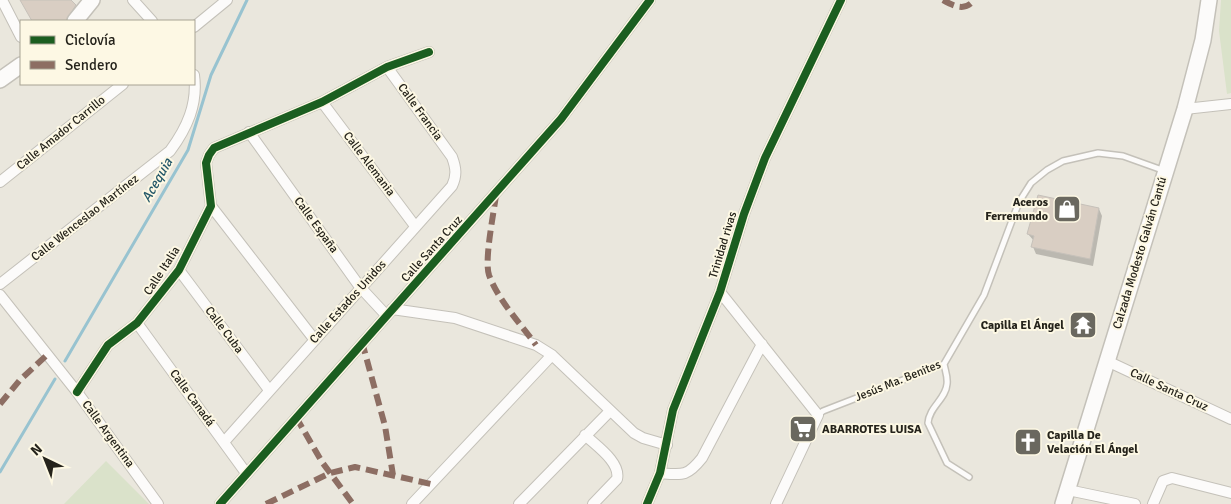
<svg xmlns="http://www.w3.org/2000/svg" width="1231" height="504" font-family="Signika,sans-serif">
  <rect width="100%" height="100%" fill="#eae7dd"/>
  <path fill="#dae2ca" d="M 1221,0 L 1231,0 L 1231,93 L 1227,94 L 1219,31 Z
    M 106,461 L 149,504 L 64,504 Z"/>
  <path fill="#0003" d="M 21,0 L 69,0 L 79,13 L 72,21 L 33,21 Z
    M 1099,209 L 1102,216 L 1093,266 L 1036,254 L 1033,247 L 1034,241 L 1028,234 Z"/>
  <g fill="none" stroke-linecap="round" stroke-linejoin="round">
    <path stroke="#98c3d0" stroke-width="3" d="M 65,361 L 188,150 L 211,75 L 247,0
      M 0,472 L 55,379"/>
  </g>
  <path fill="#d9cec3" stroke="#c6c1ba" d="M 20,0 L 71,0 L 76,5 L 66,21 L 32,21 Z
    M 1038,195 L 1099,208 L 1090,259 L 1031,247 L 1034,236 L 1027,234 Z"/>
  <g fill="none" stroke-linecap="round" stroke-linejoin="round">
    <g stroke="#c4c1b9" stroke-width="8">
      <path id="lane" d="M 944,364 C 945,370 948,377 947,384 C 946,399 929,407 928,423 L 947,463 L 969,477
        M 818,415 L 823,411 L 944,364 L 984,295 L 1019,202 L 1031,183 L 1047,170 L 1063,161 L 1098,153 L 1123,156 L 1165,171"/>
    </g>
    <g stroke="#c4c1b9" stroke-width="12">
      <path id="street" d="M 2,0 L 21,37
        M 133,0 L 152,21
        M 194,27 L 227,0
        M 322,102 L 415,226
        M 1185,109 L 1231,104
        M 249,132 L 360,287 L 386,315
        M 0,182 L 123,84
        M 211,206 L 314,339
        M 179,270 L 269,390
        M 0,284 L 170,151 C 187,128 198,104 194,75
        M 720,292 L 818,415 L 776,504
        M 0,295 L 77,392 L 158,504
        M 392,309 L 455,318 L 536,345 L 552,355 L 634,433 L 643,438 L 667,445
        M 137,323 L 246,473
        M 1107,361 L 1231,419
        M 77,392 L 108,345 L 137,323 L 179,270 L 211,206 L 206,163 L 209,155 L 214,148 L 322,102 L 387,67 L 429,52
        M 585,435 C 595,445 621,462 617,479 L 593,504
        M 224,442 L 452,186 C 457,175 456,168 452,157 L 387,67
        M 660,473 C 682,475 687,477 702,458 L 762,344
        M 1068,490 L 1135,504
        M 220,504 L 561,119 L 650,0
        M 412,504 L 552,355
        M 519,504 L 610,411
        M 647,504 L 660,473 L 673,410 L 720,292 L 744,214 L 765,158 L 841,0
        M 1153,504 L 1163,481 L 1172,478 L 1231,493"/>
    </g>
    <g stroke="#c4c1b9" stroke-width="18">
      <path id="secondary" d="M 75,21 L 92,0
        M 0,80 L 21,65
        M 1063,504 L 1185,109 L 1203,40 L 1209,0"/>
    </g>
    <use href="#lane" stroke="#fcfbfa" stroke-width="5"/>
    <use href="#street" stroke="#fcfbfa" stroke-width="10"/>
    <use href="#secondary" stroke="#fcfbfa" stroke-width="15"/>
    <path stroke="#8d6e63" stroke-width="6" stroke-dasharray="12 6" stroke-linecap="butt" d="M 943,0 C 954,6 965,12 974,0
      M 496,195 C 494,212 484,260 489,275 C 498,300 520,323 536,345
      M 362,342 L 385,426 L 393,475
      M 0,404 L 20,380 L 48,354
      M 296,417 L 322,462 L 353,504
      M 266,504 L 330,473 L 355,467 L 431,484"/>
    <g stroke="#fdf8e4" stroke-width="11">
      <path id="cycleway" d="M 77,392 L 108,345 L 137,323 L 179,270 L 211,206 L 206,163 L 209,155 L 214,148 L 322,102 L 387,67 L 429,52
        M 220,504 L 561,119 L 650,0
        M 647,504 L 660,473 L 673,410 L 720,292 L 744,214 L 765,158 L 841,0"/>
    </g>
    <use href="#cycleway" stroke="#1b5e20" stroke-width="8"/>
  </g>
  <defs>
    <g id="shop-square" transform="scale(1.4375)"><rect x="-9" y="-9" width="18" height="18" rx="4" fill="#6a685f" stroke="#fdf8e4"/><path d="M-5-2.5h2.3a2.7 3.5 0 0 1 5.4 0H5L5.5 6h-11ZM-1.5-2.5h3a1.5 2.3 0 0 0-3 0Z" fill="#fff"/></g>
    <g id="temple-square" transform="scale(1.4375)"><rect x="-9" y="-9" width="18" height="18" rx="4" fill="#6a685f" stroke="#fdf8e4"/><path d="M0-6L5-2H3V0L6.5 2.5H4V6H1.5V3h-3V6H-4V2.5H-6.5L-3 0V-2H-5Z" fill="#fff"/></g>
    <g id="supermarket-square" transform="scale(1.4375)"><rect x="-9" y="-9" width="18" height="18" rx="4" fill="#6a685f" stroke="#fdf8e4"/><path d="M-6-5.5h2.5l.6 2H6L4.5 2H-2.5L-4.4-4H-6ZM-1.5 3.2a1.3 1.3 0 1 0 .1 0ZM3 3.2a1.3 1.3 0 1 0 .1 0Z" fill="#fff"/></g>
    <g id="church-square" transform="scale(1.4375)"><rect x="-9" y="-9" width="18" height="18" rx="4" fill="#6a685f" stroke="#fdf8e4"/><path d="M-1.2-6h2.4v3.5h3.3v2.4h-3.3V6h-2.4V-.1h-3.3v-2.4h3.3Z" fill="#fff"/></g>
  </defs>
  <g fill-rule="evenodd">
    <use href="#shop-square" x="1067" y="209"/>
    <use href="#temple-square" x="1083" y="325"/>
    <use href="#supermarket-square" x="803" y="429"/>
    <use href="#church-square" x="1028" y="442"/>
  </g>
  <g text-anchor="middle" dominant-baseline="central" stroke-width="4" stroke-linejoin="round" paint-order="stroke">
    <g font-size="12" fill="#25231b" stroke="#fdf8e4">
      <text transform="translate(420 112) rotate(54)">Calle Francia</text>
      <text transform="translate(61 133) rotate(-39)">Calle Amador Carrillo</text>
      <text transform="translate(369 164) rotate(53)">Calle Alemania</text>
      <text transform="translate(85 218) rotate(-38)">Calle Wenceslao Martínez</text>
      <text transform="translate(316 225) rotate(54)">Calle España</text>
      <text transform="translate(723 245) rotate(-73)">Trinidad rivas</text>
      <text transform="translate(432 249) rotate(-48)">Calle Santa Cruz</text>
      <text transform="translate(1140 253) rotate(-73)">Calzada Modesto Galván Cantú</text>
      <text transform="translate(162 271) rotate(-57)">Calle Italia</text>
      <text transform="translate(348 302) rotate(-48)">Calle Estados Unidos</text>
      <text transform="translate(224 330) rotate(53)">Calle Cuba</text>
      <text transform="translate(898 381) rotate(-22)">Jesús Ma. Benites</text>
      <text transform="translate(1169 390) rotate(25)">Calle Santa Cruz</text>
      <text transform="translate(192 398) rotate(54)">Calle Canadá</text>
      <text transform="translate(108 434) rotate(54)">Calle Argentina</text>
    </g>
    <g font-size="12" font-weight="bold" fill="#25231b" stroke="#fdf8e4" text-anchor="end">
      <text x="1048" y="202">Aceros<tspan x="1048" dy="14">Ferremundo</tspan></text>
      <text x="1064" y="325">Capilla El Ángel</text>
      <text x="822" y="429" text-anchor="start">ABARROTES LUISA</text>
      <text x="1047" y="435" text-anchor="start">Capilla De<tspan x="1047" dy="14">Velación El Ángel</tspan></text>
    </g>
    <g font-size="14" font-style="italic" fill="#245869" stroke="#fdf8e4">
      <text transform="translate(157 180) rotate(-60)">Acequia</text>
    </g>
  </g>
  <rect x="20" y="20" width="175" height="65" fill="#fdf8e4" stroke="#a7a394"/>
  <rect x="30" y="36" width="25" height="8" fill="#1b5e20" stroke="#a7a394"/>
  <text x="65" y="45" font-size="15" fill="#25231b">Ciclovía</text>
  <rect x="30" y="61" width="25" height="8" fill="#8d6e63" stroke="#a7a394"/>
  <text x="65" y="70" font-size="15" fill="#25231b">Sendero</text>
  <g transform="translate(45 459) rotate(317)" stroke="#fdf8e4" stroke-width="4" paint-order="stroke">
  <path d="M0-4L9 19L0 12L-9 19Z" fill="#25231b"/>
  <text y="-8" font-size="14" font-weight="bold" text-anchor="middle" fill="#25231b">N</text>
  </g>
</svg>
